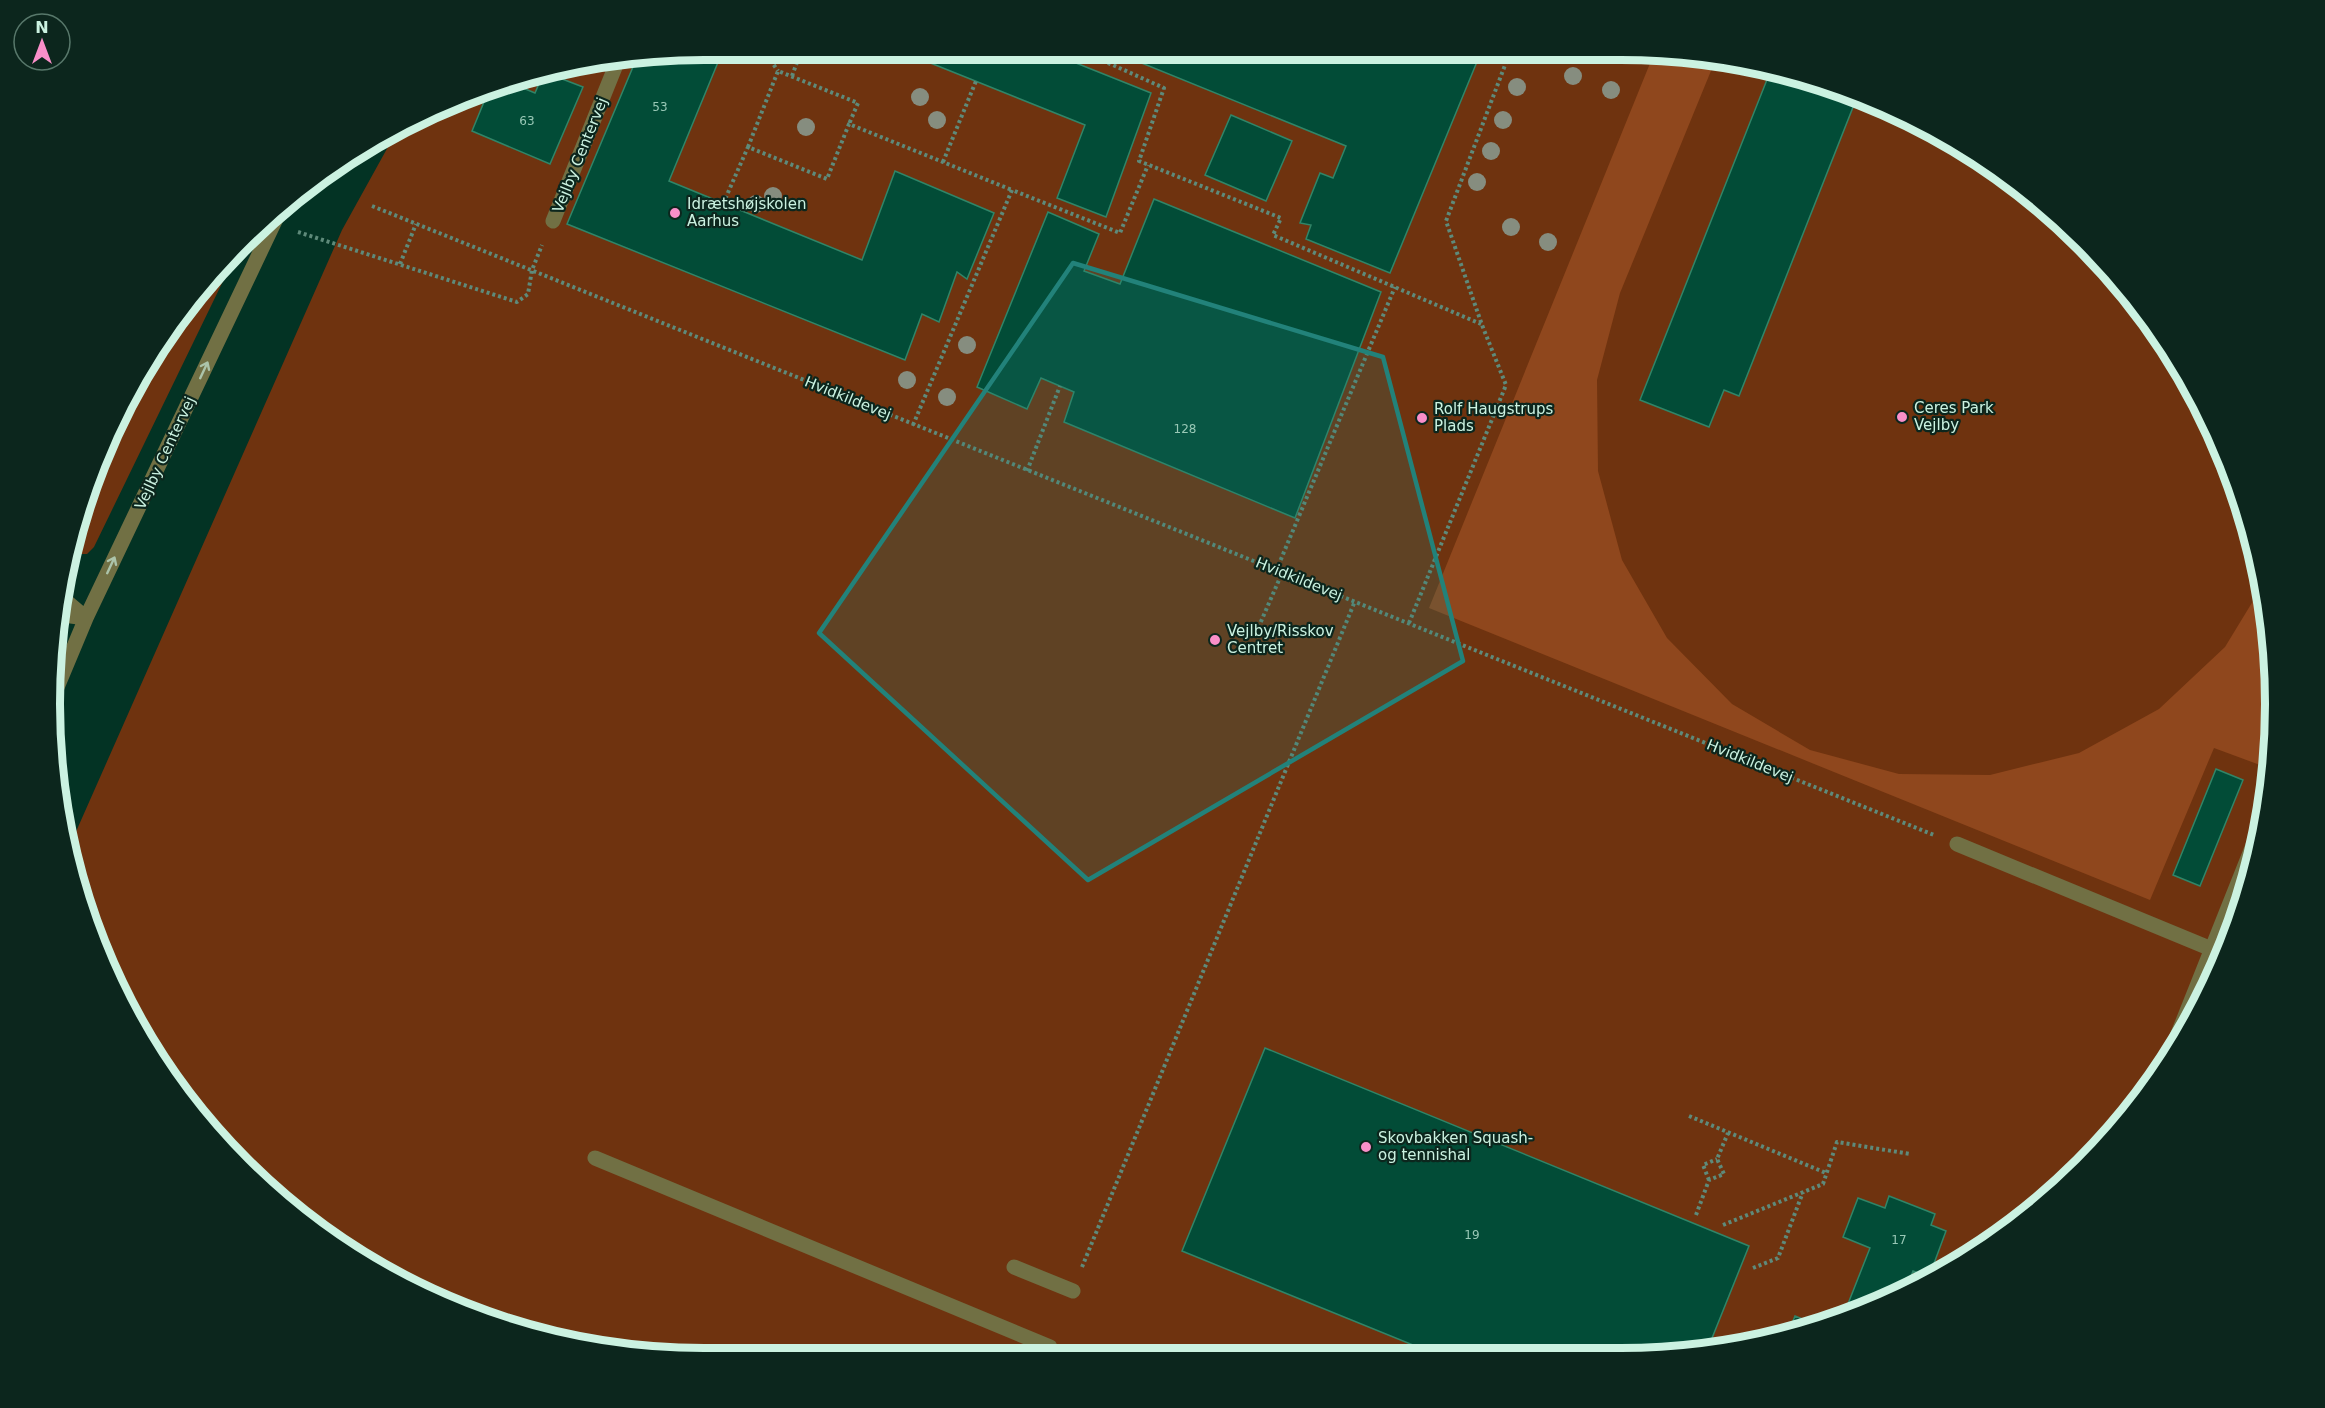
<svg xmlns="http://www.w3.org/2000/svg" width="2325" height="1408" font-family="'DejaVu Sans',sans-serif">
  <rect width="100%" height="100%" fill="#033324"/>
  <path fill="#6f330f" d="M 1664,51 L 1832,84 L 1985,160 L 2084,241 L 2165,341 L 2226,454 L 2263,577 L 2275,704 L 2263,832 L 2226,955 L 2165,1068 L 2084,1167 L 1949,1271 L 1832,1324 L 1706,1353 L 661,1357 L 493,1324 L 340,1248 L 241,1167 L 185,1102 L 137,1031 L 84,915 L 67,852 L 342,230 L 399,127 C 465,86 544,73 618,55 Z
    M 243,240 L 94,547 L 87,554 L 73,554 L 71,552 L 82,502 L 160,340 Z"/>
  <path fill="#8f471d" d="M 1655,51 L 1715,61 L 1620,293 L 1597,380 L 1598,471 L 1622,560 L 1667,638 L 1732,704 L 1810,750 L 1899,774 L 1990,775 L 2079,753 L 2159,709 L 2225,647 L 2264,583 L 2275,704 L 2274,717 L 2260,765 L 2214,748 L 2150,900 L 1429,608 Z"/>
  <path fill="#024c37" stroke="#308568" stroke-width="1.5" d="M 1481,52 L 1390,273 L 1306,239 L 1311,225 L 1300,223 L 1320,173 L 1333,178 L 1346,146 L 1117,53 Z
    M 1068,53 L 1066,59 L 1151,93 L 1106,217 L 1057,198 L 1085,125 L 908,54 Z
    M 638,55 L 721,55 L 669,181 L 862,260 L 895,171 L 994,213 L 967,279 L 957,272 L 939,322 L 922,314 L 905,360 L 567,224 Z
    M 544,72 L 583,87 L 550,164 L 472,131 L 491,85 L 506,81 L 535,93 Z
    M 1770,72 L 1832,84 L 1857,97 L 1739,396 L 1724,390 L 1709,427 L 1640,400 Z
    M 1231,115 L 1292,141 L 1266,201 L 1205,175 Z
    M 1154,199 L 1381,292 L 1295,518 L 1064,422 L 1074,392 L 1041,378 L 1027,409 L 977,387 L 1048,212 L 1099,234 L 1084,271 L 1120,284 Z
    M 2216,769 L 2243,780 L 2200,886 L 2173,875 Z
    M 1265,1048 L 1749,1246 L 1706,1353 L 1435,1354 L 1182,1251 Z
    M 1889,1196 L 1935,1214 L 1931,1225 L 1946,1231 L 1929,1277 L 1913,1271 L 1906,1290 L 1842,1319 L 1870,1248 L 1843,1237 L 1858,1198 L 1885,1208 Z
    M 1795,1316 L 1820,1326 L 1788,1334 Z"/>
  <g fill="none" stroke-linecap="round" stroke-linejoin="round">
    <path stroke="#5e8a7a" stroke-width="4" stroke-dasharray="3 3" stroke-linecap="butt" d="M 1086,53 L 1164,88 L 1139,161 L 1281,218 L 1273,235 L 1481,324
      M 767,55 L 778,71
      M 792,76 L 800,54
      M 748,147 L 778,71 L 858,103 L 849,124
      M 943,162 L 976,81
      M 723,204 L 748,147 L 827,179 L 849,124 L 1012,190
      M 372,206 L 1934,835
      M 298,232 L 517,302 L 528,294 L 532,270 L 542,245
      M 400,264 L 416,224
      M 913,425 L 1012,190 L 1120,233 L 1148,165
      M 1027,471 L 1060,386
      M 1276,571 L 1395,287
      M 1409,623 L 1506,385 L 1482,325 L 1446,221 L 1510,52
      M 1256,633 L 1282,573
      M 1689,1116 L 1826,1173
      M 1709,1180 L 1703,1165 L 1717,1159
      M 1696,1215 L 1709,1180 L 1724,1174 L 1717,1159 L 1728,1133
      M 1723,1225 L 1823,1184 L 1837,1142 L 1910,1154
      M 1082,1267 L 1355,601
      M 1753,1268 L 1778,1258 L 1803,1192"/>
    <path stroke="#717044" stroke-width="15" d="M 553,221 L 620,55
      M 60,596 L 86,618
      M 56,614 L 86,618
      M 50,704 L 86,618 L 283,204
      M 1957,844 L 2226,955
      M 2164,1069 L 2265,815
      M 595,1158 L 1050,1347
      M 1014,1267 L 1073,1291"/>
  </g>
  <g fill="#868d7f">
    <circle cx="1573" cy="76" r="9"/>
    <circle cx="1517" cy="87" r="9"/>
    <circle cx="1611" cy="90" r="9"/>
    <circle cx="920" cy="97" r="9"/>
    <circle cx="937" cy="120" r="9"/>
    <circle cx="1503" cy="120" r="9"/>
    <circle cx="806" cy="127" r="9"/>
    <circle cx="1491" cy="151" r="9"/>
    <circle cx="1477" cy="182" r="9"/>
    <circle cx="773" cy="196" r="9"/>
    <circle cx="756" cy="204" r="9"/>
    <circle cx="1511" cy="227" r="9"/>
    <circle cx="1548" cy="242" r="9"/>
    <circle cx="967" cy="345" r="9"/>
    <circle cx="907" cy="380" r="9"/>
    <circle cx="947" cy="397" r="9"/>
  </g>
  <defs><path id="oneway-shaft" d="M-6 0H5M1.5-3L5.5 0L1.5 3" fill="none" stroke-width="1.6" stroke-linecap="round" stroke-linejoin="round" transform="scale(1.5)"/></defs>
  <g stroke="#acc4aa">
    <use href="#oneway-shaft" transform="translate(204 370) rotate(-65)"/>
    <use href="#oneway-shaft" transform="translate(111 565) rotate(-65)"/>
  </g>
  <path fill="#22827a" fill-opacity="0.2" stroke="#22827a" stroke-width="4.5" stroke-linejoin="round" d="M 1073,263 L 1383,357 L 1463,661 L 1088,880 L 819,633 Z"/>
  <g fill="#f98fc9" stroke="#0c261d" stroke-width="2">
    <circle cx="675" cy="213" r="6"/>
    <circle cx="1902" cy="417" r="6"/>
    <circle cx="1422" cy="418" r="6"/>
    <circle cx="1215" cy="640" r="6"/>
    <circle cx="1366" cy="1147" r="6"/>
  </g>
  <g text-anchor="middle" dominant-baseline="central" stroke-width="4.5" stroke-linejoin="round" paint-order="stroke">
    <g font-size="12" fill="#99c8b6">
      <text x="660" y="107">53</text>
      <text x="527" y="121">63</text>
      <text x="1185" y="429">128</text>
      <text x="1472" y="1235">19</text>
      <text x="1899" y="1240">17</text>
    </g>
    <g font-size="15" fill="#cbf2e1" stroke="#0c261d">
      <text transform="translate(580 155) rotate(-68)">Vejlby Centervej</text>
      <text transform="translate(848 398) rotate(22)">Hvidkildevej</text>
      <text transform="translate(165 453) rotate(-65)">Vejlby Centervej</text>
      <text transform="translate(1299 579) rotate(22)">Hvidkildevej</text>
      <text transform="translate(1750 761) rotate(22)">Hvidkildevej</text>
    </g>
    <g font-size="15" fill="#cbf2e1" stroke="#0c261d" text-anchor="start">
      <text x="687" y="204">Idrætshøjskolen<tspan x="687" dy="17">Aarhus</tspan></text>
      <text x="1914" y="408">Ceres Park<tspan x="1914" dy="17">Vejlby</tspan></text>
      <text x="1434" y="409">Rolf Haugstrups<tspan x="1434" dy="17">Plads</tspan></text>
      <text x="1227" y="631">Vejlby/Risskov<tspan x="1227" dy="17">Centret</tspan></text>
      <text x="1378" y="1138">Skovbakken Squash-<tspan x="1378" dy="17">og tennishal</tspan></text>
    </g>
  </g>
  <path d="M0 0H2325V1408H0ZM704 60H1621A644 644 0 0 1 2265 704V704A644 644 0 0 1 1621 1348H704A644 644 0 0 1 60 704V704A644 644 0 0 1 704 60Z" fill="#0c261d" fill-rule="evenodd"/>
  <path fill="none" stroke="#cbf2e1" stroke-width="8" d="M704 60H1621A644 644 0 0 1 2265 704V704A644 644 0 0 1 1621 1348H704A644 644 0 0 1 60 704V704A644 644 0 0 1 704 60Z"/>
  <g transform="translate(42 42)"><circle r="28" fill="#0c261d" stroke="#58786b" stroke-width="1.5"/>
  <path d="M0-4.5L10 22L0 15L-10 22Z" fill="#f98fc9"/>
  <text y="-9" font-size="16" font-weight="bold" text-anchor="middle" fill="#cbf2e1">N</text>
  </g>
</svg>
